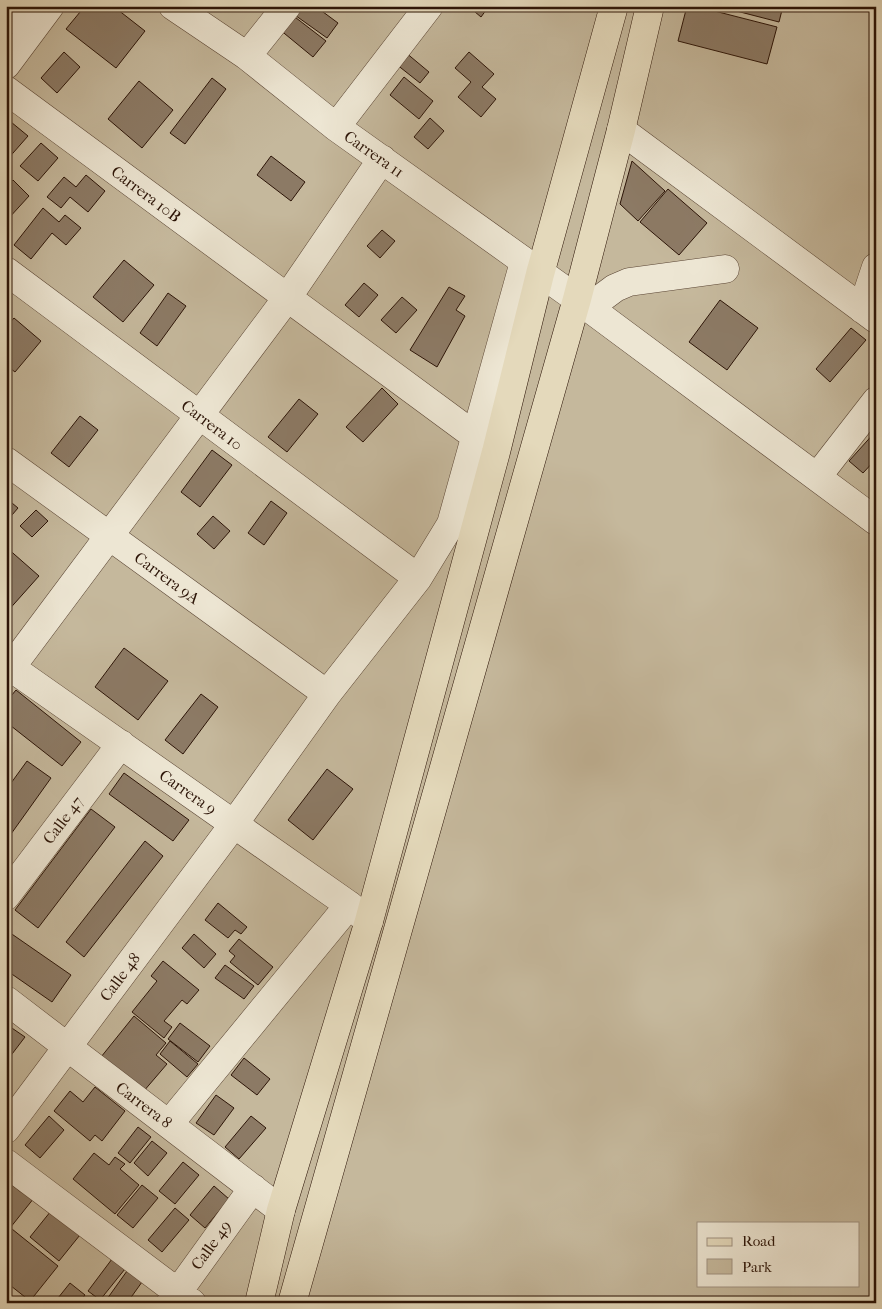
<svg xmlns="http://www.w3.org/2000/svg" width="882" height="1309" font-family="'IM FELL French Canon',serif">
  <rect width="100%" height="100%" fill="#e4d9bb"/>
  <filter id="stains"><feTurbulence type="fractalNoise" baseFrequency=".004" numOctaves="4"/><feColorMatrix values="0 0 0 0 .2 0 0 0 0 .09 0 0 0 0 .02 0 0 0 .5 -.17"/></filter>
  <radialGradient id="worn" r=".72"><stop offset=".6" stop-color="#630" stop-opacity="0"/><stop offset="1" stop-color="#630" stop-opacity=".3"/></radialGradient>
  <path fill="#c5b89c" stroke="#786652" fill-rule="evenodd" d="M 6,6 L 876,6 L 876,1303 L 6,1303 ZM 698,1223 L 858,1223 L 858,1285 L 698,1285 Z"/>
  <path fill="#8c7a65" stroke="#2c1407" d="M 85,6 L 113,6 L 145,31 L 116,68 L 66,29 Z
    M 297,6 L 315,6 L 338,23 L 327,38 L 292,13 Z
    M 468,6 L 489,6 L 481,17 Z
    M 687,6 L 695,6 L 777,27 L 767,64 L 678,41 Z
    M 717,6 L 783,6 L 779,22 Z
    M 291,14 L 326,41 L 313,57 L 279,29 Z
    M 64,52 L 80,67 L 57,93 L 41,78 Z
    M 405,52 L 429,72 L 420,83 L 396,64 Z
    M 469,52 L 494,74 L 482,87 L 496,99 L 481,117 L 458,97 L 471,82 L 455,68 Z
    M 404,77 L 433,101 L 419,119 L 390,95 Z
    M 212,78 L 226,89 L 185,144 L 170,133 Z
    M 139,81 L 173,110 L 142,148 L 108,119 Z
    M 430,118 L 444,131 L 428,149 L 414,137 Z
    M 11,122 L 28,136 L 6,161 L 6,127 Z
    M 41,143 L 58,158 L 38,181 L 20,166 Z
    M 271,156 L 305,182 L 291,201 L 257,175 Z
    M 632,161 L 665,191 L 638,221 L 620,204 Z
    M 86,175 L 105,191 L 88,212 L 70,197 L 61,208 L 47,197 L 64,177 L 76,187 Z
    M 13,180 L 29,196 L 8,219 L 6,217 L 6,187 Z
    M 668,189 L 707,223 L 679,255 L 640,222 Z
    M 43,208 L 59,222 L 65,215 L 81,228 L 66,245 L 52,233 L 31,259 L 14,245 Z
    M 382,230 L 395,241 L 380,258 L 367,246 Z
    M 124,260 L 154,285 L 123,322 L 93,297 Z
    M 364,283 L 378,295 L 359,317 L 345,305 Z
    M 449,287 L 465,296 L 456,310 L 465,316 L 437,367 L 410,350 Z
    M 168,293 L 186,306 L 157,346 L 140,333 Z
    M 402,297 L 417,310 L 396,333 L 381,320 Z
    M 720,300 L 758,328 L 727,370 L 689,342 Z
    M 14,318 L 41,341 L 15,372 L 6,365 L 6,327 Z
    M 851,328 L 866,340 L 830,382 L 816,369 Z
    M 382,388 L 398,404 L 363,442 L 346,427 Z
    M 299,399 L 318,414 L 287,452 L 268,437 Z
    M 80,416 L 98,430 L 69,467 L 51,453 Z
    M 876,431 L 876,459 L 863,473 L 849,461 Z
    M 212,450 L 232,465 L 200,507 L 181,492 Z
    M 6,498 L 18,508 L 6,522 Z
    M 271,501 L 287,513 L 264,545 L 248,533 Z
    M 36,510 L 48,521 L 32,537 L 20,526 Z
    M 213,516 L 230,531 L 214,549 L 197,534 Z
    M 6,547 L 39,576 L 6,613 L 7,578 Z
    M 124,648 L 168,681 L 138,720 L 95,687 Z
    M 16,690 L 81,742 L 62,766 L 6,722 L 6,702 Z
    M 201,694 L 218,707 L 183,754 L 165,740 Z
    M 27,761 L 51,778 L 6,841 L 6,790 Z
    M 327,769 L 353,789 L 313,840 L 288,820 Z
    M 124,773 L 189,820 L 173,841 L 109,794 Z
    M 91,809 L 115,827 L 38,928 L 15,910 Z
    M 145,841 L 163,856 L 84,957 L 66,942 Z
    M 218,903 L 247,927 L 241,934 L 235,930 L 228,938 L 205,920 Z
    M 6,930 L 71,975 L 52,1002 L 6,970 Z
    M 194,934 L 216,954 L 204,968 L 182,948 Z
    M 239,939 L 273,967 L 258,985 L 230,962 L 235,956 L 229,951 Z
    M 163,961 L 199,990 L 187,1004 L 182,1000 L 164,1021 L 172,1027 L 164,1038 L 132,1012 L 157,981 L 151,976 Z
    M 225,965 L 254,986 L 244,999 L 215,978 Z
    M 134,1016 L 166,1043 L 156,1055 L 167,1064 L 143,1092 L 101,1057 Z
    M 180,1023 L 210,1046 L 198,1062 L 168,1039 Z
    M 6,1024 L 25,1037 L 9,1058 L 6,1056 Z
    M 170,1041 L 198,1064 L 187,1077 L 160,1054 Z
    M 244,1058 L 270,1079 L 257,1095 L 231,1075 Z
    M 95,1087 L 125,1111 L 102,1141 L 95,1135 L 90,1141 L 54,1111 L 70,1091 L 83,1102 Z
    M 216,1095 L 234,1108 L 214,1135 L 196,1123 Z
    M 49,1116 L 64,1130 L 40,1158 L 25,1145 Z
    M 251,1116 L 266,1128 L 239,1159 L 225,1147 Z
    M 138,1127 L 151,1137 L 130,1163 L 118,1153 Z
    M 152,1141 L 167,1153 L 148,1176 L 134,1163 Z
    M 94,1153 L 109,1165 L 115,1157 L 125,1164 L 120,1169 L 139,1185 L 115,1214 L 73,1179 Z
    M 183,1162 L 199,1175 L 175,1204 L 159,1191 Z
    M 6,1180 L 21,1192 L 27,1184 L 38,1193 L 6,1233 Z
    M 142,1185 L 158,1198 L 133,1228 L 117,1215 Z
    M 214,1186 L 229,1199 L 205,1228 L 190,1215 Z
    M 55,1206 L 84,1230 L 59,1261 L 30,1237 Z
    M 175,1208 L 189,1220 L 162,1252 L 148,1240 Z
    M 12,1229 L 58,1266 L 30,1301 L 6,1282 L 6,1237 Z
    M 112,1259 L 125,1269 L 100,1300 L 88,1291 Z
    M 132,1264 L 147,1275 L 127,1303 L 113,1303 L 107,1299 Z
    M 70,1283 L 85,1295 L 79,1303 L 54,1303 Z"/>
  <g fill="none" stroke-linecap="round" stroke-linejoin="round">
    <g stroke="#5a4534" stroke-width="29">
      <path id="minor" d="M 173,6 L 247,56 L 336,127 L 577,299 L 876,521
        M 6,12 L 32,30
        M 247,56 L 287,6
        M 6,65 L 50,6
        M 6,90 L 490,447
        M 336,127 L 429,6
        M 621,130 L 876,319
        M 6,271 L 418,578
        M 588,308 L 615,288 L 629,282 L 725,269
        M 862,309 L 876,267
        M 6,461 L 327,694
        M 817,477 L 876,401
        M 6,664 L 349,905 L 369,921
        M 6,674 L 287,298 L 382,159
        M 6,896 L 121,744
        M 6,1000 L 281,1210
        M 169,1124 L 349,905
        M 6,1129 L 234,824 L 327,694 L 418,578 L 451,524 L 524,262
        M 6,1163 L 192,1303
        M 170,1303 L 253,1188"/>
    </g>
    <g stroke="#2c1407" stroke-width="29">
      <path id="major" d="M 259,1303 L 281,1210 L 369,921 L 496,452 L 540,274 L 614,6
        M 292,1303 L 577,299 L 621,130 L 650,6"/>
    </g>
    <use href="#minor" stroke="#ede6d3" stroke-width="28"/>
    <use href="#major" stroke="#e4d9bb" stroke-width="28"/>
  </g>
  <g text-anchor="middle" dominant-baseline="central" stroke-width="4.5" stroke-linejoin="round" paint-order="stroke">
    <g font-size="16" fill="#2c1407" stroke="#ede6d3">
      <text transform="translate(374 154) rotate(35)">Carrera 11</text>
      <text transform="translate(146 194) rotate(37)">Carrera 10B</text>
      <text transform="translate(212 425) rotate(37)">Carrera 10</text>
      <text transform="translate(167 578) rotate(36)">Carrera 9A</text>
      <text transform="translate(188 792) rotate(35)">Carrera 9</text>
      <text transform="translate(63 820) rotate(-53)">Calle 47</text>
      <text transform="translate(120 977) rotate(-53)">Calle 48</text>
      <text transform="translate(144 1105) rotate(37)">Carrera 8</text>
      <text transform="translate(211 1245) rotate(-54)">Calle 49</text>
    </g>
  </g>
  <rect width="882" height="1309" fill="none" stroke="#e4d9bb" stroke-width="25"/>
  <rect x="8" y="8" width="867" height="1294" fill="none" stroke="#2c1407" stroke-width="2.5"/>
  <rect x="12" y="12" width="857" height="1284" fill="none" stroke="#2c1407"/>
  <rect x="697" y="1222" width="162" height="65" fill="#ede6d3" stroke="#a09281"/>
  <rect x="707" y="1238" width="25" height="8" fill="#e4d9bb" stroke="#a09281"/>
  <text x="742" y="1246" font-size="15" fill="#2c1407">Road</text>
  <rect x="707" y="1259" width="25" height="15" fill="#c5b89c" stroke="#a09281"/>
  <text x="742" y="1272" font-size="15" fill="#2c1407">Park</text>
  <rect width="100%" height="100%" filter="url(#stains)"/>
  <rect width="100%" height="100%" fill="url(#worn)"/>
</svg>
